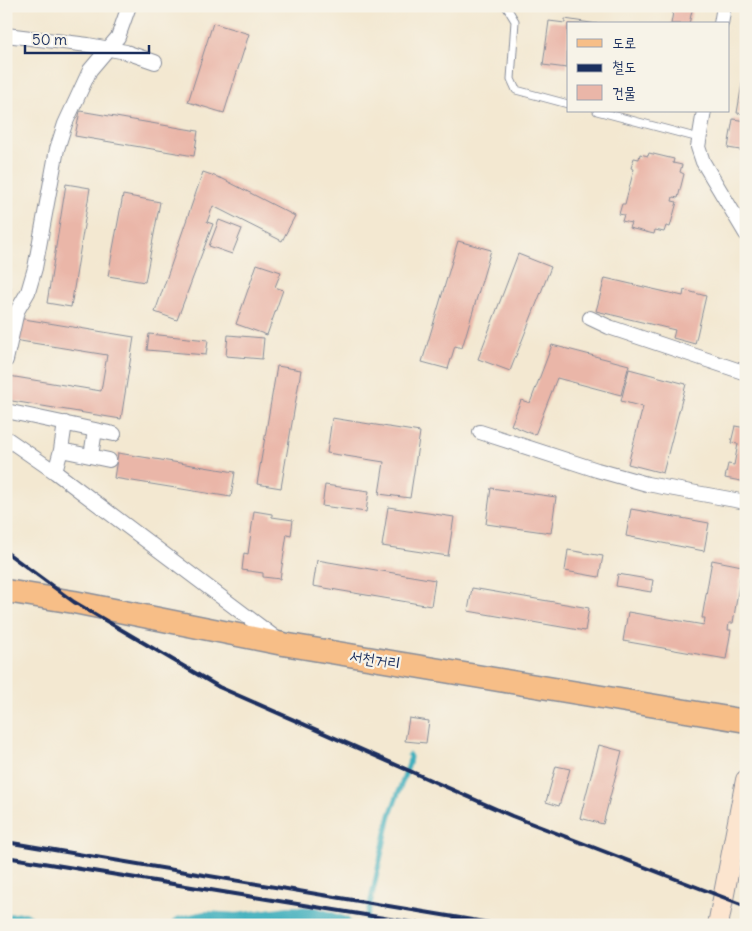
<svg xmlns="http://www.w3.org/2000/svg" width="752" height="931" font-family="Delius,'Poor Story',sans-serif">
  <rect width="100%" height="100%" fill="#f7f3e8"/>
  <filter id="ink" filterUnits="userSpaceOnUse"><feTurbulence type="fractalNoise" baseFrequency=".02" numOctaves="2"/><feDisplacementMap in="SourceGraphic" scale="10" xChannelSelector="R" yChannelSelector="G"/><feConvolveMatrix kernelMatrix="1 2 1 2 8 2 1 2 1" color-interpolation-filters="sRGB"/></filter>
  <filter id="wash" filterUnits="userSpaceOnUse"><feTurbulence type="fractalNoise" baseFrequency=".0096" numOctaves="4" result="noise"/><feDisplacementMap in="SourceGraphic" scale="20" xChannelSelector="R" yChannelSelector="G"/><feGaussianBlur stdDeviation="1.12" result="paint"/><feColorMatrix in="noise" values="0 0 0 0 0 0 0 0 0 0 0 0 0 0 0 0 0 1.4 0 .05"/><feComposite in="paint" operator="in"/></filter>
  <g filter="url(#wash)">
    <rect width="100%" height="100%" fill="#f3e8d1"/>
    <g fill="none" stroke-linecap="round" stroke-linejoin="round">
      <path stroke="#42b0be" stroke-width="5" d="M 368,925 L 367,918 L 390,815 L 409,764 L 410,757 L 409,755"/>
      <path stroke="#42b0be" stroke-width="18" d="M 6,923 L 24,921 L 29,925
        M 181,925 L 205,920 L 237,922 L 289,915 L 315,916 L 343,925"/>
    </g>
    <g id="blocks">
      <path fill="#eab6a8" d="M 674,6 L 693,6 L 689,24 L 671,24 Z
        M 565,19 L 597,24 L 568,24 L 567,68 L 543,65 L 549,21 L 565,23 Z
        M 213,23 L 249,34 L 224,113 L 188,102 Z
        M 745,66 L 746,66 L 746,114 L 737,113 Z
        M 80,111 L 198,131 L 194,156 L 75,136 Z
        M 733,119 L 746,121 L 746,151 L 728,148 Z
        M 649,153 L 674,159 L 673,163 L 682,165 L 680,172 L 684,174 L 678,198 L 673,197 L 672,201 L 677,202 L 670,227 L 666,226 L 664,232 L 655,230 L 654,234 L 629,228 L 631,223 L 622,221 L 624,215 L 619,214 L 622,204 L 625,204 L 634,169 L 631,168 L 634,158 L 639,159 L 640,154 L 648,156 Z
        M 203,172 L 223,179 L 295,216 L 282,241 L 213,206 L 207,222 L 213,224 L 177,320 L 155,312 Z
        M 66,184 L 90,188 L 71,307 L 47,303 Z
        M 123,195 L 160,202 L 145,282 L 108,276 Z
        M 219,220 L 242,229 L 232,254 L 209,246 Z
        M 458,241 L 491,250 L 462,348 L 455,346 L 448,369 L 422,362 Z
        M 518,254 L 551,267 L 510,371 L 478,359 Z
        M 257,264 L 281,272 L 275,287 L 283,290 L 267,335 L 236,324 Z
        M 605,278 L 683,296 L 684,290 L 706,296 L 695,344 L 673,338 L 675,330 L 596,311 Z
        M 6,287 L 11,288 L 7,309 L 6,309 Z
        M 18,318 L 134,337 L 121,419 L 6,400 L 9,376 L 101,391 L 107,355 L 14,340 Z
        M 149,334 L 208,340 L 206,355 L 147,350 Z
        M 228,335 L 264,338 L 262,359 L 226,356 Z
        M 552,345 L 629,365 L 621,395 L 557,378 L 535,435 L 511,425 L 521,400 L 530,403 Z
        M 277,366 L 301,370 L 281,488 L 257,484 Z
        M 629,369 L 686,384 L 663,473 L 628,464 L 643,407 L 621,401 Z
        M 332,418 L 420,432 L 410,498 L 379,494 L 384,462 L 327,453 Z
        M 735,426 L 746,428 L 746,482 L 725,478 L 728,464 L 734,465 L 738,444 L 731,443 Z
        M 118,453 L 235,472 L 231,497 L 114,478 Z
        M 325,485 L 369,491 L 366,512 L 322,506 Z
        M 491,488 L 556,497 L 551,533 L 486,524 Z
        M 388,507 L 454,517 L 448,556 L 382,546 Z
        M 631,509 L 709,523 L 704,551 L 626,536 Z
        M 254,511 L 272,514 L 272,517 L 293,520 L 291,535 L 287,534 L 280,579 L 263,577 L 263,573 L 242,570 L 244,553 L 248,554 Z
        M 568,550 L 603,556 L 599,577 L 565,571 Z
        M 317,560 L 435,580 L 431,606 L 313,586 Z
        M 712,560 L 742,566 L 733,623 L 729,623 L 728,630 L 731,630 L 726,659 L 623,641 L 628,612 L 704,625 L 705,618 L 702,618 Z
        M 618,574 L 653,580 L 651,592 L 616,586 Z
        M 472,588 L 589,608 L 585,631 L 468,611 Z
        M 409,718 L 429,721 L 426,743 L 405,741 Z
        M 599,745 L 622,751 L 603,824 L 580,818 Z
        M 556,766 L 570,769 L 559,806 L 546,802 Z"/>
    </g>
  </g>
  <g filter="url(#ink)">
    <use href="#blocks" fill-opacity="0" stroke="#878c98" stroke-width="1"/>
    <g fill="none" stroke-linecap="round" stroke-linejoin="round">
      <g stroke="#878c98" stroke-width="9">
        <path id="lane" d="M 506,6 L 515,21 L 511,79 L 516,90 L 568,104
          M 597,111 L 699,138"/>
      </g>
      <g stroke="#878c98" stroke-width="16">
        <path id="street" d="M 721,24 L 724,6
          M 6,35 L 88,45 L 126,52 L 155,62
          M 704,111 L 698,147 L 703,162 L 746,234
          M 590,318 L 609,327 L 746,373
          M 6,360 L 17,311 L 28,292 L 35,268 L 57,149 L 65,124 L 90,70 L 118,37 L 129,6
          M 6,411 L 114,434
          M 480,432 L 597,470 L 647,484 L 746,502
          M 6,438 L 55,472 L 277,639
          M 61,450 L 109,460
          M 91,456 L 95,430
          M 55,472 L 61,450 L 65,423"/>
      </g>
      <g stroke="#878c98" stroke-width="22">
        <path id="secondary" d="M 718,925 L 746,780"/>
      </g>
      <g stroke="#878c98" stroke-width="25">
        <path id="primary" d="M 6,591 L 74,602 L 283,644 L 746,721"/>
      </g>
      <use href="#lane" stroke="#fff" stroke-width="7"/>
      <use href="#street" stroke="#fff" stroke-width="14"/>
      <use href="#secondary" stroke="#fce5cf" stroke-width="20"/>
      <use href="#primary" stroke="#f7be87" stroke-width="22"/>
      <path stroke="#1b2f5e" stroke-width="4" d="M 6,552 L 74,602 L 219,687 L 512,816 L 746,906
        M 6,842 L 502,925
        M 6,857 L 427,925"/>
    </g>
  </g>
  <g text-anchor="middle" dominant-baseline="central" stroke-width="4.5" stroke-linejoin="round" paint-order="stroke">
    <g font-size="16" fill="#1b2f5e" stroke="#f7f3e8">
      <text transform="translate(375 659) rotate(9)">서천거리</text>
    </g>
  </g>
  <rect width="752" height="931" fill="none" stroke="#f7f3e8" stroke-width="25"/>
  <rect x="567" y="22" width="162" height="90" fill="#f7f3e8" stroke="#9fa5b1"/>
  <rect x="577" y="39" width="25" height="8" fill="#f7be87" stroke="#9fa5b1"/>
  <text x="612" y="48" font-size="15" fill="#1b2f5e">도로</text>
  <rect x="577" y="64" width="25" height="8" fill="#1b2f5e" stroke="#9fa5b1"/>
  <text x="612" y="72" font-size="15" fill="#1b2f5e">철도</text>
  <rect x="577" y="85" width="25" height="15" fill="#eab6a8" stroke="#9fa5b1"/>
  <text x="612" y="98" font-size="15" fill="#1b2f5e">건물</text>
  <path d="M25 45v8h124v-8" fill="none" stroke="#1b2f5e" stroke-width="2.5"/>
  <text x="32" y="45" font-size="15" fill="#1b2f5e" stroke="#f7f3e8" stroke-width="4" paint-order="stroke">50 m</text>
</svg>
